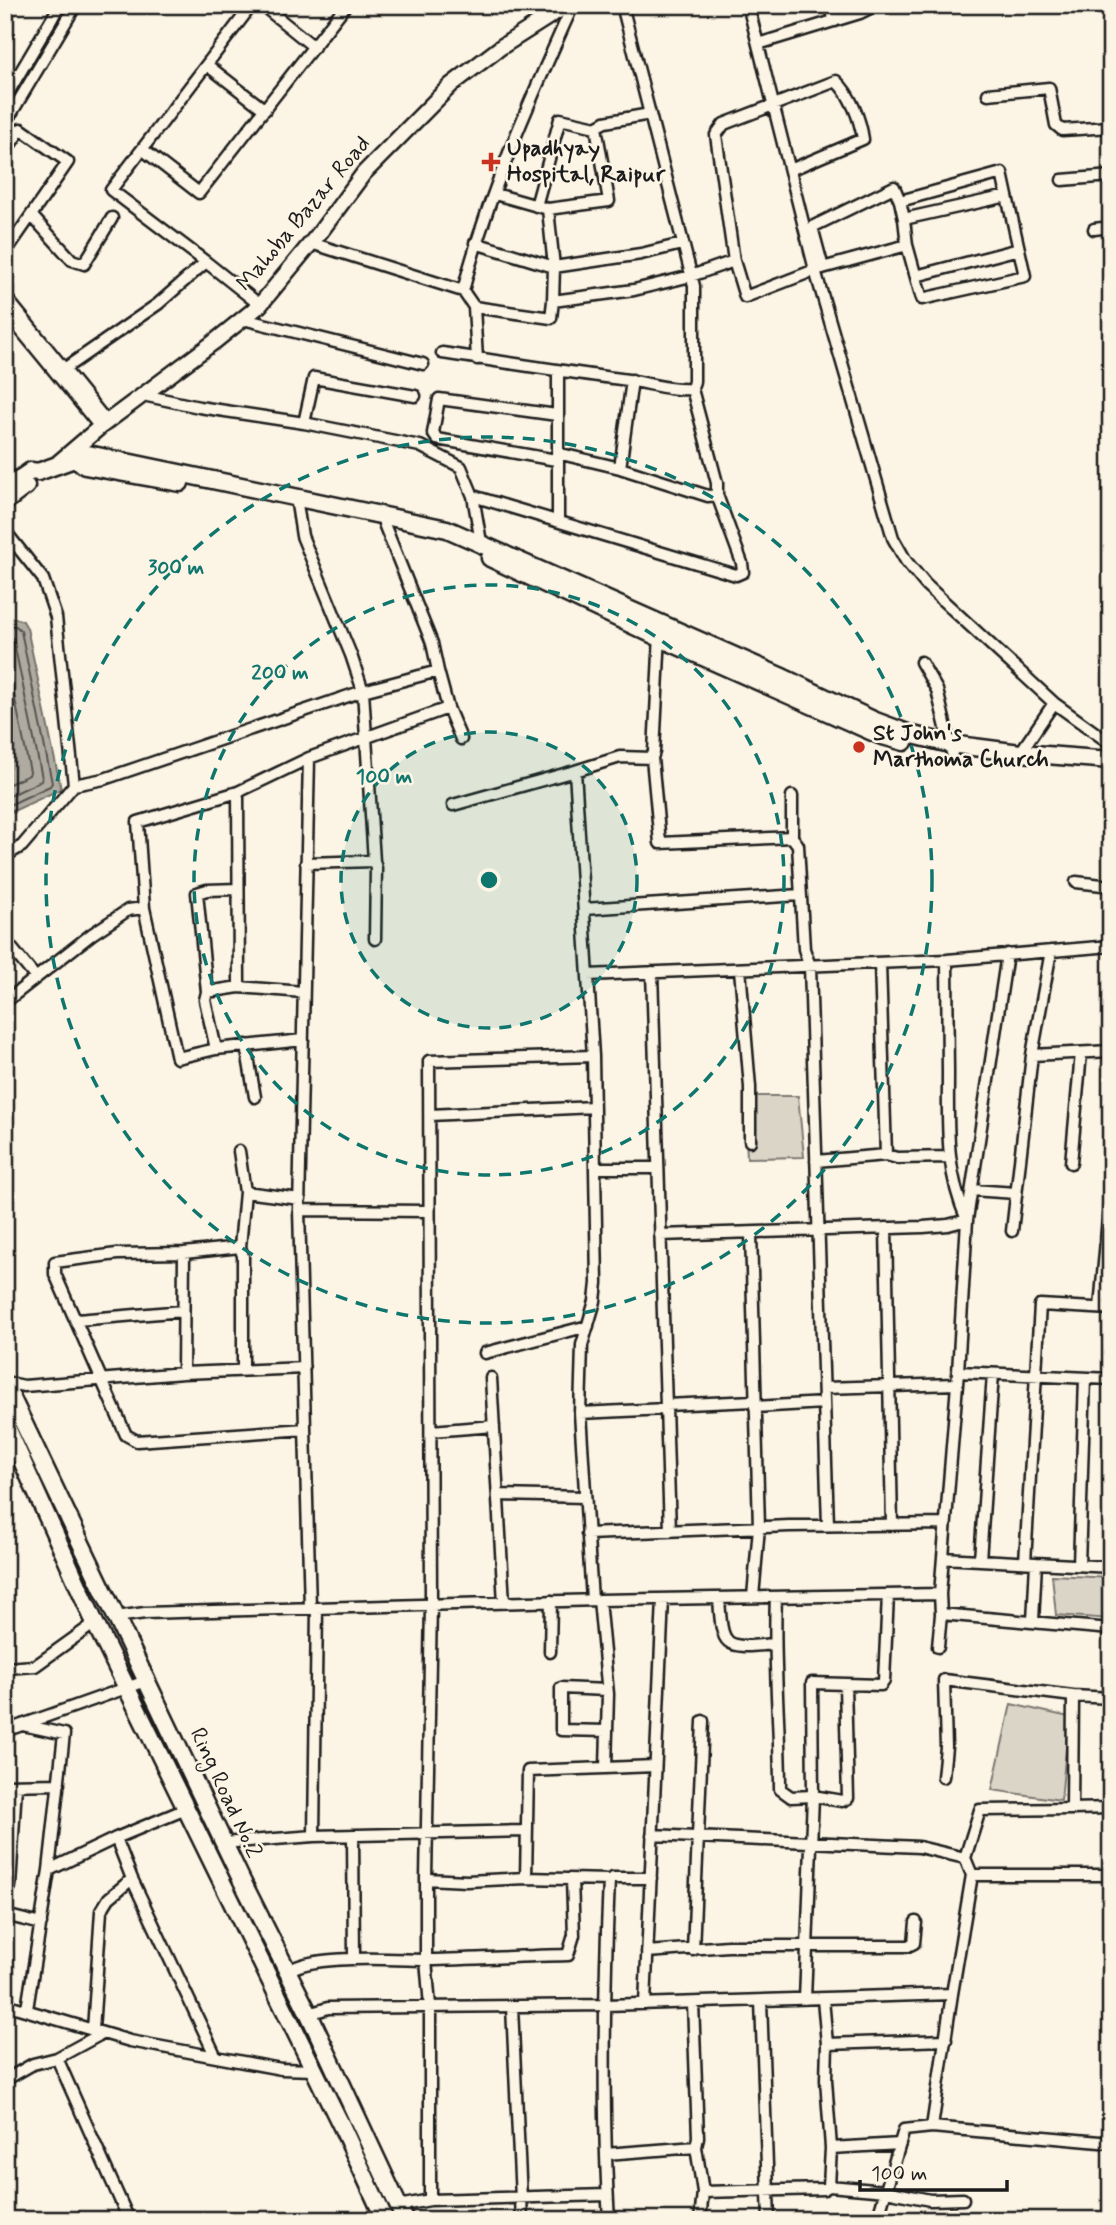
<svg xmlns="http://www.w3.org/2000/svg" width="1116" height="2225" font-family="Mynerve,sans-serif">
  <rect width="100%" height="100%" fill="#fcf5e5"/>
  <filter id="ink" filterUnits="userSpaceOnUse"><feTurbulence type="fractalNoise" baseFrequency=".0143" numOctaves="2"/><feDisplacementMap in="SourceGraphic" scale="14" xChannelSelector="R" yChannelSelector="G"/><feConvolveMatrix kernelMatrix="1 2 1 2 8 2 1 2 1" color-interpolation-filters="sRGB"/></filter>
  <g filter="url(#ink)">
    <path fill="#dbd5c8" stroke="#7c7872" stroke-width="2" d="M 744,1096 L 798,1096 L 804,1157 L 747,1158 Z
      M 1052,1575 L 1111,1578 L 1111,1619 L 1056,1615 Z
      M 1011,1704 L 1069,1717 L 1061,1800 L 992,1790 Z"/>
    <path fill="#b0aba1" stroke="#75726c" stroke-width="2" d="M 15,618 L 23,621 L 27,628 L 61,789 L 5,815 L 5,621 Z"/>
    <g fill="none" stroke-linecap="round" stroke-linejoin="round">
      <path stroke="#575551" stroke-width="2" d="M 5,627 L 16,626 L 21,631 L 52,783 L 50,786 L 5,807
        M 5,636 L 13,638 L 42,778 L 41,781 L 5,798
        M 5,651 L 30,772 L 29,775 L 5,786"/>
      <g stroke="#1c1c1c" stroke-width="15">
        <path id="street" d="M 262,5 L 314,47
          M 748,5 L 815,270 L 893,538 L 906,561 L 926,585 L 1054,703 L 1111,744
          M 830,5 L 835,21
          M 758,44 L 860,13 L 876,5
          M 207,65 L 265,110
          M 988,94 L 1049,88 L 1056,125 L 1062,130 L 1111,127
          M 5,98 L 60,5
          M 5,124 L 76,5
          M 5,152 L 21,129 L 68,162 L 5,253
          M 146,152 L 199,193 L 346,5
          M 790,170 L 863,139 C 860,119 851,95 836,81 L 724,124 L 716,135 L 734,261 L 745,297 L 815,270 L 907,245 L 922,299 L 1025,276 L 1007,196 L 904,219 L 900,201 L 1002,173 L 1007,196
          M 1062,180 L 1111,176
          M 495,194 L 548,209 L 609,201 L 596,127
          M 536,206 L 560,119 L 596,127 L 605,122 L 650,114
          M 548,209 L 554,267 L 553,301
          M 32,216 L 72,260 L 84,264 L 112,218
          M 904,219 L 907,245
          M 1094,229 L 1111,227
          M 311,243 L 463,291 L 474,307 L 477,359
          M 475,243 L 554,267 L 641,254 L 682,244
          M 206,262 L 260,305
          M 823,268 L 812,227 L 894,187 L 900,201
          M 916,276 L 1019,249
          M 463,291 C 488,193 531,98 573,5
          M 5,296 L 107,422
          M 474,307 L 551,318 L 553,301 L 634,290 L 691,276 L 734,261
          M 5,311 L 100,427
          M 243,319 L 423,364
          M 442,353 C 504,362 566,372 628,380 C 649,383 671,391 692,389
          M 64,369 L 158,304 L 206,262 L 111,190 L 252,5
          M 143,395 L 199,407 L 304,423 L 420,446 L 461,467 L 473,496 L 482,548
          M 304,423 L 314,378 L 415,396
          M 557,453 L 620,468 L 708,496 L 717,495
          M 556,460 L 437,439 L 433,433 L 439,399 L 557,415
          M 620,468 L 632,380
          M 473,496 L 736,575 L 743,572 L 742,563 L 717,495 L 717,483 L 692,389 L 694,381 L 694,286 L 622,5
          M 297,504 L 302,536 L 351,655 L 363,691 L 374,861 L 376,868 L 375,939
          M 558,520 L 558,372
          M 5,531 L 43,579 L 56,617 L 74,785 L 22,846 L 5,856
          M 660,634 L 654,752 L 652,758 L 660,843 L 792,837
          M 921,662 L 937,690 L 952,753
          M 448,708 L 461,739
          M 1020,753 L 1054,703
          M 309,758 L 299,1210 L 310,1608
          M 575,771 L 593,1056 L 597,1283 L 595,1301 L 582,1345 L 580,1413 L 592,1600
          M 74,785 L 104,779 L 363,691 L 438,671 L 432,643 L 384,524 L 386,515
          M 238,792 L 239,987
          M 792,796 L 792,837 L 798,845 L 804,949 L 810,966 L 828,1525
          M 453,805 L 575,771 L 620,757 L 652,758
          M 306,863 L 374,861
          M 1076,882 L 1111,886
          M 584,909 L 800,895
          M 5,940 L 36,978
          M 880,963 L 886,1155
          M 740,969 L 750,1087 L 750,1141
          M 652,972 L 670,1531
          M 588,975 L 947,960 L 1111,946
          M 207,992 L 239,987 L 303,992
          M 5,1002 L 92,934 L 128,910 L 144,908
          M 303,1040 L 216,1049 L 177,1058 L 144,908 L 138,822 L 238,792 L 309,758 L 448,708 L 438,671
          M 246,1045 L 255,1097
          M 216,1049 L 205,1000 L 207,992 L 197,893 L 207,890 L 238,889
          M 1032,1055 L 1111,1051
          M 430,1115 L 594,1107
          M 239,1151 L 245,1192 L 240,1247 L 243,1256 L 243,1370
          M 816,1161 L 886,1155 L 897,1158 L 950,1157
          M 1071,1163 L 1081,1053
          M 595,1168 L 658,1168
          M 972,1190 L 1016,1193
          M 245,1192 L 300,1199
          M 299,1210 L 429,1211
          M 886,1228 L 892,1525
          M 1012,1231 L 1032,1055 L 1051,951
          M 751,1233 L 759,1527 L 753,1597
          M 660,1235 L 923,1227 L 948,1225 L 967,1220 C 945,1170 948,1126 948,1073 C 948,1035 947,997 947,960
          M 240,1247 L 184,1253 L 117,1254 L 55,1262 L 55,1274 L 126,1435 L 137,1441 L 305,1429
          M 1100,1308 L 1111,1184
          M 77,1320 L 183,1311
          M 485,1353 L 588,1326
          M 958,1372 L 1111,1379
          M 183,1373 L 184,1253
          M 491,1378 L 504,1603
          M 5,1382 L 24,1386 L 183,1373 L 304,1368
          M 824,1388 L 957,1384
          M 666,1405 L 754,1401
          M 755,1407 L 824,1403
          M 580,1413 L 666,1409
          M 431,1431 L 494,1426
          M 498,1495 L 585,1497
          M 587,1534 L 789,1526 L 945,1524
          M 943,1558 L 1111,1567
          M 980,1560 L 993,1374
          M 1025,1562 L 1040,1305 L 1111,1309
          M 1079,1565 L 1085,1378
          M 776,1597 C 773,1661 780,1725 780,1789 L 791,1797 L 813,1796 L 842,1801 L 848,1798 L 845,1685
          M 719,1598 C 722,1648 723,1649 774,1644
          M 599,1600 L 608,1694 L 606,1768
          M 941,1614 L 1111,1629
          M 116,1617 L 145,1613 L 599,1600 L 940,1594
          M 1033,1621 L 1036,1563
          M 938,1647 L 941,1614 L 940,1594 L 958,1372 L 967,1220 L 1007,954
          M 550,1652 L 551,1601
          M 5,1668 L 35,1666 L 95,1623
          M 607,1690 L 561,1688 L 561,1730 L 607,1731
          M 1073,1696 L 1111,1698
          M 23,1725 L 64,1734 L 49,1870 L 27,2009
          M 5,1731 L 146,1681
          M 943,1777 L 946,1747 L 944,1680 L 1073,1696 L 1072,1809 L 1111,1808
          M 5,1785 L 59,1784
          M 353,1835 L 354,1959
          M 652,1835 L 919,1847 L 965,1858
          M 314,1836 L 317,1608
          M 116,1838 L 132,1879 L 216,2057
          M 223,1843 L 314,1836 L 526,1831
          M 49,1870 L 116,1838 L 186,1809
          M 972,1875 L 1111,1875
          M 526,1878 L 528,1771 L 655,1766
          M 426,1879 L 467,1881 L 526,1878 L 609,1880 L 613,1878 L 651,1878
          M 5,1887 L 10,1887 L 16,1785
          M 5,1915 L 41,1924
          M 693,1950 L 703,1721
          M 647,1952 L 728,1946 L 908,1946 L 914,1943 L 916,1922
          M 287,1972 C 311,1953 397,1960 429,1960 C 476,1959 522,1956 568,1955 L 574,1935 L 572,1880
          M 952,1994 L 972,1875 L 965,1858 L 980,1810 L 1072,1809
          M 805,1999 L 813,1796 L 812,1683 L 881,1685 L 884,1681 L 888,1595
          M 823,1999 L 827,2044 L 826,2080 L 831,2148 L 829,2186
          M 761,2001 L 769,2220
          M 693,2003 L 698,2137 L 696,2147 L 703,2192 L 700,2220
          M 5,2004 L 130,2041 L 281,2069 L 314,2070
          M 645,2004 L 663,1599
          M 512,2007 L 522,2220
          M 309,2014 L 328,2008 L 606,2005 L 952,1994 L 932,2127
          M 93,2030 L 101,1911 L 109,1898 L 132,1879
          M 827,2044 L 946,2040
          M 57,2058 L 129,2220
          M 5,2080 L 33,2064 L 57,2058 L 103,2033
          M 831,2148 L 900,2144
          M 606,2154 L 696,2147
          M 703,2192 L 824,2189 L 829,2186 L 886,2191 L 930,2200 L 963,2199
          M 430,2200 L 430,2006 L 426,1960 L 426,1879 L 431,1605 L 429,1061 L 593,1056
          M 398,2206 L 430,2200 L 607,2195
          M 609,2220 C 602,2107 604,1993 609,1880
          M 877,2220 L 904,2130 L 932,2127 L 1111,2143"/>
      </g>
      <g stroke="#1c1c1c" stroke-width="19">
        <path id="secondary" d="M 59,462 L 100,427 L 214,342 L 260,305 L 321,231 L 364,173 L 451,85 L 501,47 L 567,5"/>
      </g>
      <g stroke="#1c1c1c" stroke-width="21">
        <path id="primary" d="M 77,459 L 85,466 L 180,483
          M 5,489 L 31,471 L 38,472 L 88,454 L 447,529 L 780,676 L 873,720 L 913,735 L 950,744 L 1020,753 L 1111,760
          M 5,502 L 26,486
          M 490,558 L 660,638 L 879,735 L 904,742
          M 5,1384 L 242,1881 L 309,2014 L 405,2220
          M 5,1423 L 95,1623 L 343,2129 L 385,2220"/>
      </g>
      <use href="#street" stroke="#fcf5e5" stroke-width="10"/>
      <use href="#secondary" stroke="#fcf5e5" stroke-width="14"/>
      <use href="#primary" stroke="#fcf5e5" stroke-width="16"/>
    </g>
  </g>
  <circle cx="489" cy="880" r="148" fill="#0f766e" fill-opacity=".12"/>
  <g fill="none" stroke="#0f766e" stroke-width="3.5" stroke-dasharray="12 9">
    <circle cx="489" cy="880" r="148"/>
    <circle cx="489" cy="880" r="295"/>
    <circle cx="489" cy="880" r="443"/>
  </g>
  <g fill="#c8321e" stroke="#fcf5e5" stroke-width="2.5">
    <path d="M487.5 151.5h7v7h7v7h-7v7h-7v-7h-7v-7h7z"/>
    <circle cx="859" cy="747" r="7"/>
  </g>
  <g text-anchor="middle" dominant-baseline="central" stroke-width="5" stroke-linejoin="round" paint-order="stroke">
    <g font-size="23" font-weight="bold" fill="#1c1c1c" stroke="#fcf5e5" text-anchor="start">
      <text x="507" y="149">Upadhyay<tspan x="507" dy="26">Hospital, Raipur</tspan></text>
      <text x="873" y="734">St John's<tspan x="873" dy="26">Marthoma Church</tspan></text>
    </g>
    <g font-size="23" fill="#1c1c1c" stroke="#fcf5e5">
      <text transform="translate(304 214) rotate(-50)">Mahoba Bazar Road</text>
      <text transform="translate(225 1793) rotate(65)">Ring Road No.2</text>
    </g>
  </g>
  <circle cx="489" cy="880" r="10" fill="#0f766e" stroke="#fcf5e5" stroke-width="3.5"/>
  <g font-size="21" text-anchor="middle" font-weight="bold" fill="#0f766e" stroke="#fcf5e5" stroke-width="5" stroke-linejoin="round" paint-order="stroke">
    <text x="176" y="574">300 m</text>
    <text x="280" y="679">200 m</text>
    <text x="384" y="783">100 m</text>
  </g>
  <rect width="1116" height="2225" fill="none" stroke="#fcf5e5" stroke-width="28"/>
  <rect x="14" y="14" width="1088" height="2197" fill="none" stroke="#1c1c1c" stroke-width="2.5" filter="url(#ink)"/>
  <path d="M860 2180v10h147v-10" fill="none" stroke="#1c1c1c" stroke-width="3.5"/>
  <text x="871" y="2180" font-size="21" fill="#1c1c1c" stroke="#fcf5e5" stroke-width="5" paint-order="stroke">100 m</text>
</svg>
